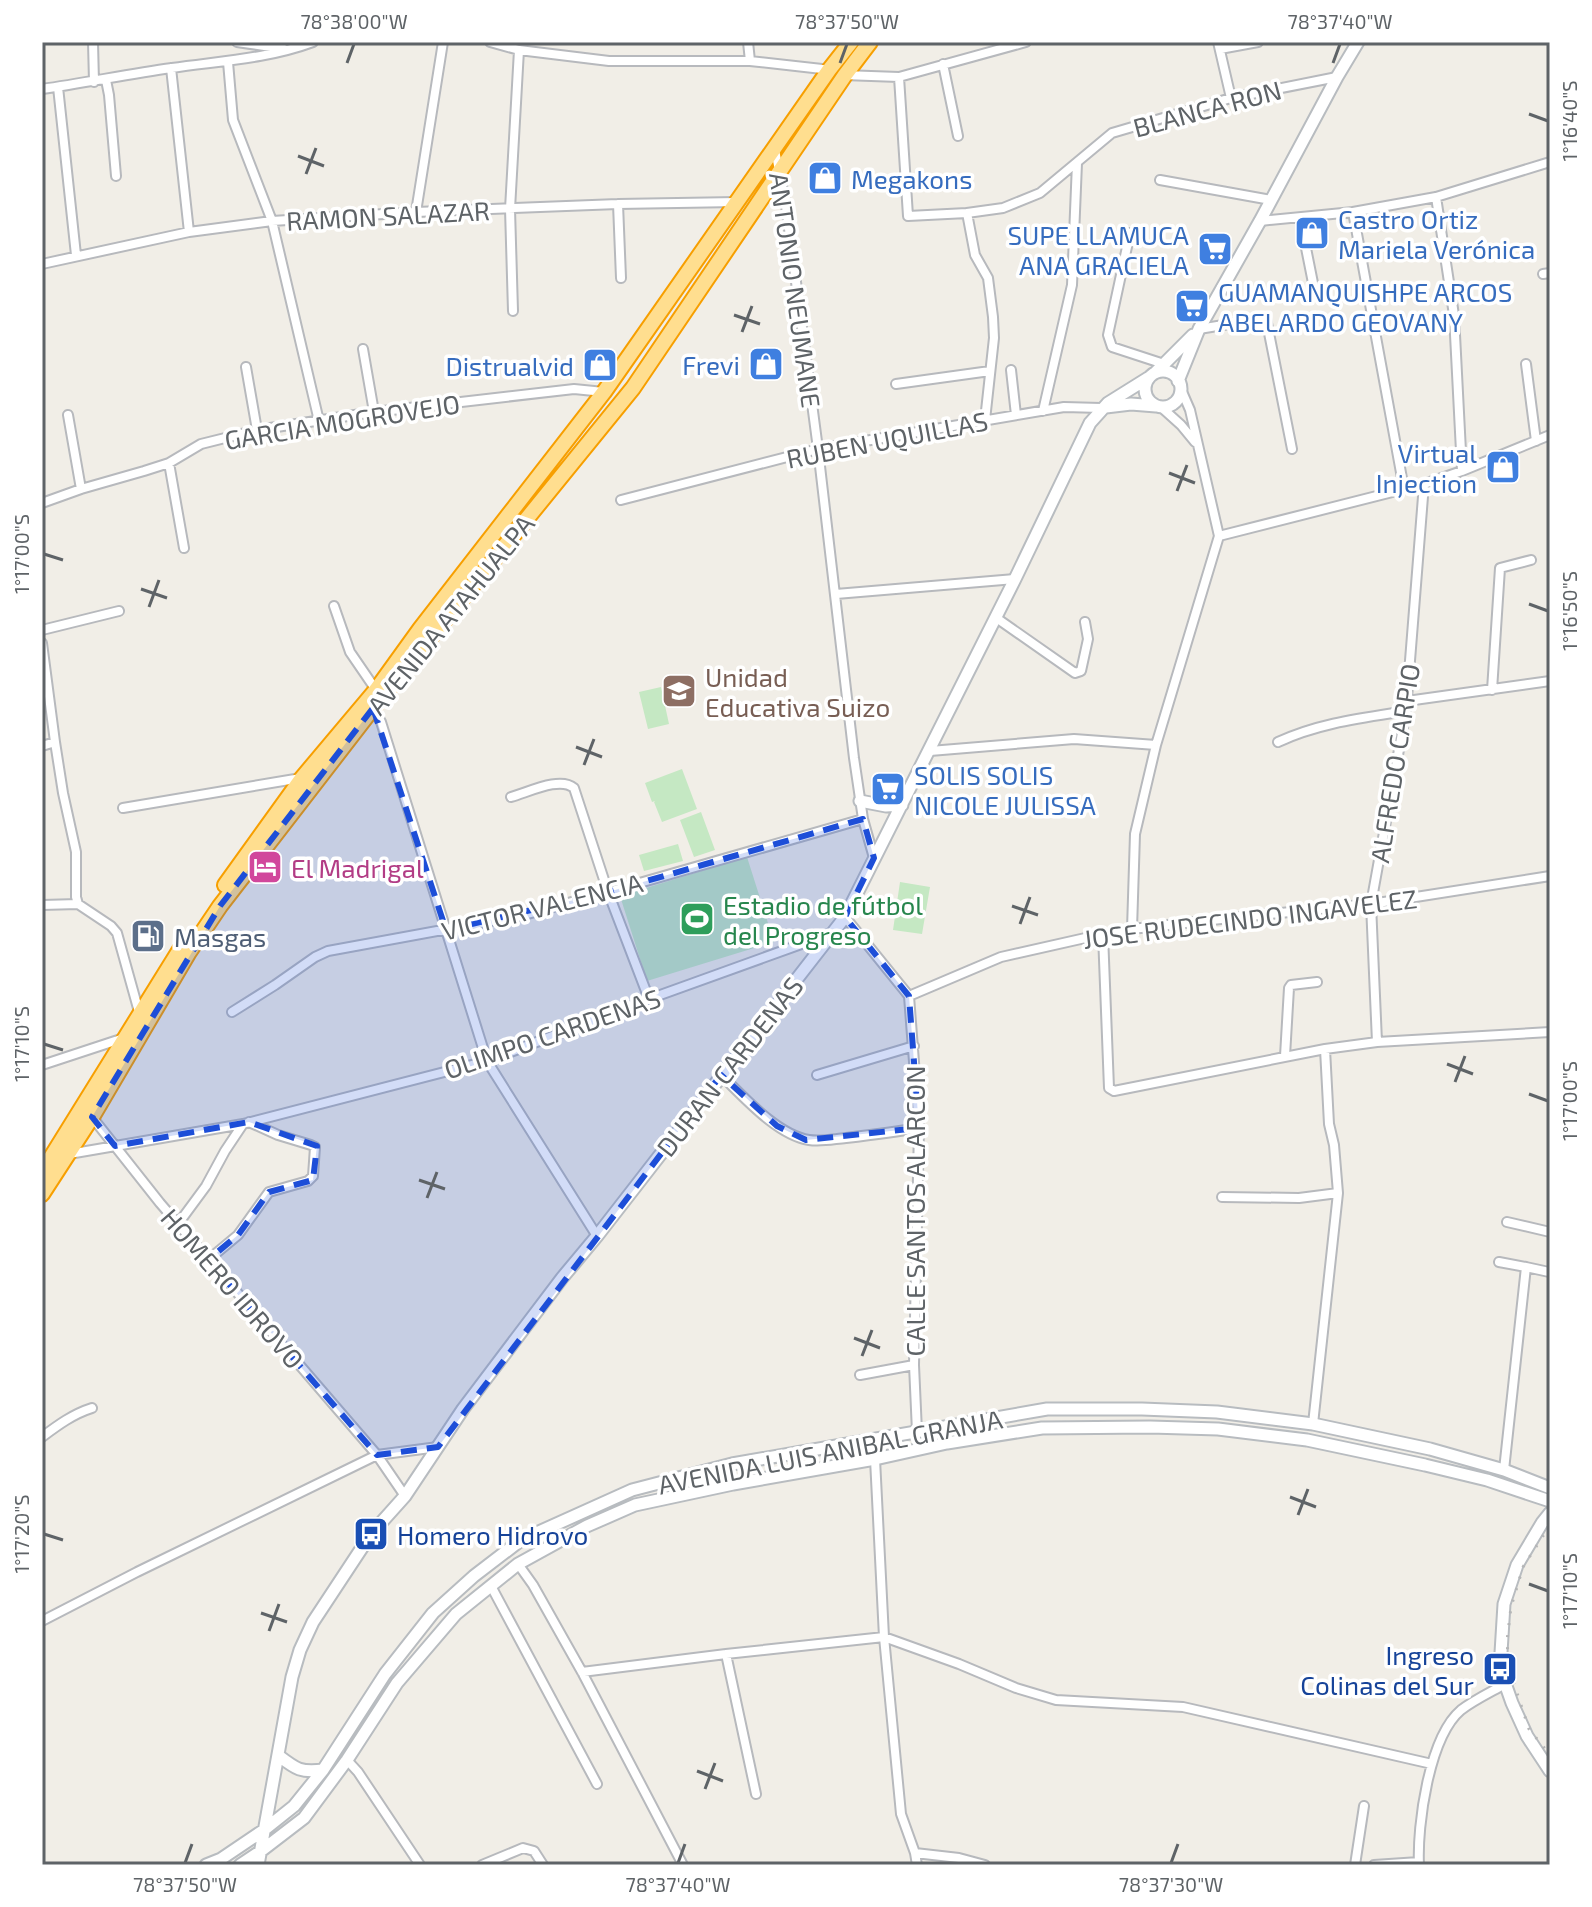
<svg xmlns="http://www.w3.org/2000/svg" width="1592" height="1907" font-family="'Exo 2',sans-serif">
  <rect width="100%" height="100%" fill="#f1eee7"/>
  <path fill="#c5e8c3" d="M 661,687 L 669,724 L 648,729 L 639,692 Z
    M 682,769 L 697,809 L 662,822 L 654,802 L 655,801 L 652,802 L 645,783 Z
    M 701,812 L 715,850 L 694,857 L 680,820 Z
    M 678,844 L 683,861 L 644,871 L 639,855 Z
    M 747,857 L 774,942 L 647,981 L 620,896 Z
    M 900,882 L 930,887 L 922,934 L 893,930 Z"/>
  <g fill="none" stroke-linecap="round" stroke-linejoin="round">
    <g stroke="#b7b9bd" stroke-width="12">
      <path id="street" d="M 93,42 L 94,82
        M 237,42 L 284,49
        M 490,42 L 519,50 L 609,61 L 750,61 L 831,70
        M 748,42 L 750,61
        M 1218,42 L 1231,98
        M 1220,49 L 1258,42
        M 228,62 L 233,120 L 272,221 L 319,421
        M 943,64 L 958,136
        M 171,68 L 189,232
        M 843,75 L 899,77 L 1026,42
        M 899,77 L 908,216 L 967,213 L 1003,208 L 1040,193 L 1112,133 L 1231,98 L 1337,77
        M 106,80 L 109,95 L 116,176
        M 58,87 L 76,255
        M 42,89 C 85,83 128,74 172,68 C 219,61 267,59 313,42
        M 775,150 L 786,206 L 818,449 L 854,758 L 863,819 L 874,858
        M 1160,180 L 1271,200
        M 1436,197 L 1454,315 L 1462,471
        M 618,204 L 621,278
        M 416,212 L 443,42
        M 1353,212 L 1404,489
        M 967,213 L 975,255 L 988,278 L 993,317 L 994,338 L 985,420
        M 1300,218 L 1315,293
        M 1260,221 L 1353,212 L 1436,197 L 1550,162
        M 1130,233 L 1108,335 L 1112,347 L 1164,364
        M 42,264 L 189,232 L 272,221 L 416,212 L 618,204 L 737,202
        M 1543,274 L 1550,273
        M 513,311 L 510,209 L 519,50
        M 1199,329 L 1266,318 L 1292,449
        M 363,349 L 374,412
        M 1526,364 L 1536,441
        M 246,367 L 257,430
        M 1011,370 L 1016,415
        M 896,384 L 990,371
        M 1161,407 L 1181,425 L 1195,442
        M 1043,411 L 1072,285 L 1077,163
        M 68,415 L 81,489
        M 169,463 L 184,548
        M 621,500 L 818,449 L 1064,407 L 1101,408
        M 42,503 L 81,489 L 144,471 L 169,463 L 201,444 L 257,430 L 374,412 L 574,389 L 604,392
        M 1219,536 L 1424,484 L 1462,471 L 1550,435
        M 836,594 L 1015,579
        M 334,606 L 350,652 L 376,690
        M 995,617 L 1075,673 L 1081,671 L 1088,639 L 1085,622
        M 42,630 L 119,611
        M 42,643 L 55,742 L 63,793 L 76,852 L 76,897 L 78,904 L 111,926 L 117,933 L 139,1012
        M 1492,690 L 1500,568 L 1531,560
        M 1407,701 L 1550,681
        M 373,708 L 381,722 L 487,1061 L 597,1236
        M 1278,742 C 1319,723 1362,718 1406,711
        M 42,746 L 55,742
        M 930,751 L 1074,739 L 1156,745
        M 511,797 C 529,792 560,776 574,788 L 608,892 L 649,999
        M 123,808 L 301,778
        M 42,905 L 78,904
        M 845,917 L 909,996 L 919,1128 L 914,1365 L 917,1432
        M 1132,929 L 1135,834 L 1156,745 L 1219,536 L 1190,410 L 1180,387
        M 1103,934 L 1109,1088 L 1114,1091 L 1325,1049 L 1377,1042 L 1550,1032
        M 909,996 L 1001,957 L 1103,934 L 1132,929 L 1230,918 L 1371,904 L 1550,876
        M 232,1012 L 275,985 L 315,957 L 328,951 L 524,915 L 608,892 L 863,819
        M 1377,1042 L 1371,904 L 1406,711 L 1424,484
        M 1285,1056 L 1289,988 L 1291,985 L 1317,982
        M 42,1065 L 124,1038
        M 721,1075 C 744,1097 777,1135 809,1140 C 821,1142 834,1139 846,1138 C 871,1135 895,1132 919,1128
        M 817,1075 L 914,1046
        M 92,1117 L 160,1203 L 377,1455 L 405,1496
        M 69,1154 L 243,1124
        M 1222,1197 L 1299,1198 L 1338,1193
        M 1507,1222 L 1550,1232
        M 178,1224 L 206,1186 L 225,1151 L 243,1124 L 487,1061 L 649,999 L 832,933
        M 208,1260 L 238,1235 L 269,1192 L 308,1181 L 313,1176 L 315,1147 L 311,1145 L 278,1135 L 249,1122
        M 1499,1262 L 1526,1267 L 1504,1470
        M 1526,1267 L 1549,1272
        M 860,1375 L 914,1365
        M 1313,1424 L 1338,1193 L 1334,1145 L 1329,1124 L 1325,1049
        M 42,1437 C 58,1425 73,1414 92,1408
        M 875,1459 L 884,1637 L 901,1814 L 915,1853 L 917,1865
        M 518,1564 L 533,1585 L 582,1672 L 683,1865
        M 491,1586 L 597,1784
        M 42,1621 L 137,1572 L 377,1455 L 438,1447
        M 726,1654 L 756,1794
        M 582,1672 L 726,1654 L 884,1637 L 959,1664 L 1016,1688 L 1056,1700 L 1183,1707 L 1432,1764
        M 347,1760 L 358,1772 L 420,1865
        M 915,1853 L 959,1858 L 985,1865
        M 482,1865 L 523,1848 L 534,1851 L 543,1865
        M 1355,1865 L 1364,1806
        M 1374,1865 L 1419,1862
        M 1419,1865 C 1417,1825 1429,1737 1461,1710 C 1474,1700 1491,1692 1505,1684"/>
    </g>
    <g stroke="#b8bcc0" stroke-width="15">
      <path id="secondary" d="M1145 389a18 18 0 1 1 36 0a18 18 0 1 1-36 0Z
        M 1156,372 L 1193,335
        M 1178,381 L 1199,329 L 1260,221 L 1337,77 L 1358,42
        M 1106,407 L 1131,404 L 1156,406
        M 860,801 L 886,806 L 902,805
        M 1550,1513 L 1542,1523 L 1517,1565 L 1504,1604 L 1500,1669 L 1512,1703 L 1527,1736 L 1550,1771
        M 279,1756 C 296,1769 301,1773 323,1770
        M 206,1865 L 221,1859 L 264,1830 L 294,1806 L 323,1770 L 385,1674 L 433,1613 L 474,1576 L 521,1540 L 632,1490 L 732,1464 L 1047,1409 L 1142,1409 L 1217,1412 L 1313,1424 L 1430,1449 L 1504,1470 L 1550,1488
        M 240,1865 L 261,1851 L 304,1818 L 347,1760 L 397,1683 L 456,1614 L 518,1564 L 587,1526 L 635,1505 L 733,1484 L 875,1459 L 947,1443 L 1042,1428 L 1150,1427 L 1218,1429 L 1307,1440 L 1425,1465 L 1487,1480 L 1550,1501
        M 258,1865 L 292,1677 L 300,1650 L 313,1622 L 371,1534 L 405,1496 L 463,1409 L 562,1278 L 597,1236 L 845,917 L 1015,579 L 1090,423 L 1108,403 L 1148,378"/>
    </g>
    <g stroke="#f79f00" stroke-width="18">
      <path id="highway" d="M 225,885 L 302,778 L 376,690 L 420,629 L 604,392 L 829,70 L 851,42
        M 42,1172 L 181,948
        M 42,1194 L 92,1117 L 189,952 L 220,906 L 373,708 L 633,388 L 845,75 L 870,42"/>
    </g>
    <use href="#street" stroke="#fff" stroke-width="8"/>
    <use href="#secondary" stroke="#fff" stroke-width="11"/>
    <use href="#highway" stroke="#ffde8f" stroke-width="14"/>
    <path stroke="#b5b6b7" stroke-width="3" stroke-dasharray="2 10" stroke-linecap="butt" d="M 1550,1525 L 1523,1567 L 1511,1607 L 1507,1641 L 1509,1669 L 1529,1729 L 1550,1755"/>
  </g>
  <path fill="#1d4ed8" fill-opacity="0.2" stroke="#1d4ed8" stroke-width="6" stroke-dasharray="16 10" stroke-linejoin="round" d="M 373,708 L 446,930 L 608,892 L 863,819 L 874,858 L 845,917 L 909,996 L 919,1128 L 806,1140 L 777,1126 L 721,1075 L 438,1447 L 377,1455 L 208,1260 L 238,1235 L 269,1192 L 313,1180 L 317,1146 L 249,1122 L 115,1146 L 92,1117 L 220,906 Z"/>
  <path fill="none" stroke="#5e6367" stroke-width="3" d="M 347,63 L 354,44M 840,63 L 847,44M 1333,63 L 1340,44M 1529,114 L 1548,121M 298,156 L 324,166M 306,174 L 316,148M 734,315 L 760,324M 742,332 L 752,306M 1169,473 L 1195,483M 1177,491 L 1187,465M 44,554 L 63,560M 141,589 L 167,598M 1529,604 L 1548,611M 149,607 L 159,580M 576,747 L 602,757M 584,765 L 594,739M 1012,906 L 1038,915M 1020,924 L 1030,897M 44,1044 L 63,1050M 1447,1064 L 1473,1074M 1455,1082 L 1465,1056M 1529,1094 L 1548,1101M 419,1180 L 445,1189M 427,1198 L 437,1172M 854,1338 L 880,1348M 862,1356 L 872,1330M 1290,1497 L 1316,1507M 1298,1515 L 1308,1489M 44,1534 L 63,1540M 1529,1584 L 1548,1591M 261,1613 L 287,1622M 269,1631 L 279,1604M 697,1771 L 723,1781M 705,1789 L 715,1763M 185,1863 L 192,1844M 678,1863 L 685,1844M 1171,1863 L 1178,1844"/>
  <defs>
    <g id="shop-square" transform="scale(1.8)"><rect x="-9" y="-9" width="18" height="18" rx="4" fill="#3f7fe0" stroke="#fff"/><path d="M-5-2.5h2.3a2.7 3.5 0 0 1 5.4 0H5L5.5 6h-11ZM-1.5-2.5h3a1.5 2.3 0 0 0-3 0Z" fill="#fff"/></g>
    <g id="supermarket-square" transform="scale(1.8)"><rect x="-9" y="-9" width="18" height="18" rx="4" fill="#3f7fe0" stroke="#fff"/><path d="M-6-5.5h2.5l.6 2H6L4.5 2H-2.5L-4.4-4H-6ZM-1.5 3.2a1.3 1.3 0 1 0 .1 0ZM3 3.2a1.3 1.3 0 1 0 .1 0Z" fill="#fff"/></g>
    <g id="school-square" transform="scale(1.8)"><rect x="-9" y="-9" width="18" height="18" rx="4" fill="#8d6e63" stroke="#fff"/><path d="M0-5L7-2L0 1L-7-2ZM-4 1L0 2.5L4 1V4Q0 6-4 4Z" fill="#fff"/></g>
    <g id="hotel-square" transform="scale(1.8)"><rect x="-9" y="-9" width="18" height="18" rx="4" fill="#d1479c" stroke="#fff"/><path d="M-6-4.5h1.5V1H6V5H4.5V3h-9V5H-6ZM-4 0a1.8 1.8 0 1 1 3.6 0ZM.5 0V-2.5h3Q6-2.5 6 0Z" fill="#fff"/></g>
    <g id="stadium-square" transform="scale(1.8)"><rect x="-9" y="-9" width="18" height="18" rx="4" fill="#2e9e5b" stroke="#fff"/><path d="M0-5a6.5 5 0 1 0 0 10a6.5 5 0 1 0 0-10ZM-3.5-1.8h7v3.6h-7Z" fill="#fff"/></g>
    <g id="fuel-square" transform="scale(1.8)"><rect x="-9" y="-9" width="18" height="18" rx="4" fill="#5c6f8a" stroke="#fff"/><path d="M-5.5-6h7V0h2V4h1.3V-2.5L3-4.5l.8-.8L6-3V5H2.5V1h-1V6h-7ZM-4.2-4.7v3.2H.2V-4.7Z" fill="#fff"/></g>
    <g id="bus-square" transform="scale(1.8)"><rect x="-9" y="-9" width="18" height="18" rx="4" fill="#1a4fb4" stroke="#fff"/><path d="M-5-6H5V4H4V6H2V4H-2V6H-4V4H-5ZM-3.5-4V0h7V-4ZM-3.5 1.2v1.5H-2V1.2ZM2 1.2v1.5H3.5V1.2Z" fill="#fff"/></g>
  </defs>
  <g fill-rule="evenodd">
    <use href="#shop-square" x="825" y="178"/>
    <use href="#shop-square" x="1312" y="233"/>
    <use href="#supermarket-square" x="1215" y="249"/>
    <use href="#supermarket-square" x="1192" y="306"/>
    <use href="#shop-square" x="766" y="364"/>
    <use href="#shop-square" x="600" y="365"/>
    <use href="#shop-square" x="1503" y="467"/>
    <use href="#school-square" x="679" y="691"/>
    <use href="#supermarket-square" x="888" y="789"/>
    <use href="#hotel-square" x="265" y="867"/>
    <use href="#stadium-square" x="697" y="919"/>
    <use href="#fuel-square" x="148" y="936"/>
    <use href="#bus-square" x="371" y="1534"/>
    <use href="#bus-square" x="1500" y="1669"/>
  </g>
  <g text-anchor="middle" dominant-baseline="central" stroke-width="7" stroke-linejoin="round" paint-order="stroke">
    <g font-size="26" fill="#5e6367" stroke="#fff">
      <text transform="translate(1207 108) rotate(-15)">BLANCA RON</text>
      <text transform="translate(388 215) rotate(-3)">RAMON SALAZAR</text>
      <text transform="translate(796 290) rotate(82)">ANTONIO NEUMANE</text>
      <text transform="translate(342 421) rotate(-9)">GARCIA MOGROVEJO</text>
      <text transform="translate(887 439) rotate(-11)">RUBEN UQUILLAS</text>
      <text transform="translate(450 614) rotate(-51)">AVENIDA ATAHUALPA</text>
      <text transform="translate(1394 763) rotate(-81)">ALFREDO CARPIO</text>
      <text transform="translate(542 906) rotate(-14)">VICTOR VALENCIA</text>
      <text transform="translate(1250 918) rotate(-7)">JOSE RUDECINDO INGAVELEZ</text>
      <text transform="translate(552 1033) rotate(-19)">OLIMPO CARDENAS</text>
      <text transform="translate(729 1066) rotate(-52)">DURAN CARDENAS</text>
      <text transform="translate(914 1211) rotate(-90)">CALLE SANTOS ALARCON</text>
      <text transform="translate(233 1288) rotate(49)">HOMERO IDROVO</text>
      <text transform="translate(830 1451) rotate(-11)">AVENIDA LUIS ANIBAL GRANJA</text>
    </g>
    <g font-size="26" fill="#366cbe" stroke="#fff" text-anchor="start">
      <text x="851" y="178">Megakons</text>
      <text x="1338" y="218">Castro Ortiz<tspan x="1338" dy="30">Mariela Verónica</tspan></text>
      <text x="1189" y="234" text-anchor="end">SUPE LLAMUCA<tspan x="1189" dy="30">ANA GRACIELA</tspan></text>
      <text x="1218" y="291">GUAMANQUISHPE ARCOS<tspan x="1218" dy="30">ABELARDO GEOVANY</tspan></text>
      <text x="740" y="364" text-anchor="end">Frevi</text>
      <text x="574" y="365" text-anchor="end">Distrualvid</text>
      <text x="1477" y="452" text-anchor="end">Virtual<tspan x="1477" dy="30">Injection</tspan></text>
      <text x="914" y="774">SOLIS SOLIS<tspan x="914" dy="30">NICOLE JULISSA</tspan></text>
    </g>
    <g font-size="26" fill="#785e54" stroke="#fff" text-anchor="start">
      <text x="705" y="676">Unidad<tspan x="705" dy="30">Educativa Suizo</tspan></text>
    </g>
    <g font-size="26" fill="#b23c85" stroke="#fff" text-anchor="start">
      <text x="291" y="867">El Madrigal</text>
    </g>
    <g font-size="26" fill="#27864d" stroke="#fff" text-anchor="start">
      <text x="723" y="904">Estadio de fútbol<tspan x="723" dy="30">del Progreso</tspan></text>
    </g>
    <g font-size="26" fill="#4e5e75" stroke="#fff" text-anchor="start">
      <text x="174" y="936">Masgas</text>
    </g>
    <g font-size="26" fill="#164399" stroke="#fff" text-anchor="start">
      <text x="397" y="1534">Homero Hidrovo</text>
      <text x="1474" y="1654" text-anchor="end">Ingreso<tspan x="1474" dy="30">Colinas del Sur</tspan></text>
    </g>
  </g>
  <rect width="1592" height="1907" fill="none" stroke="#ffffff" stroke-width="88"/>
  <rect x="44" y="44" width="1504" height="1819" fill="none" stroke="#5e6367" stroke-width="3"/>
  <g font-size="20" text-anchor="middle" fill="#5e6367">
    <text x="354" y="29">78°38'00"W</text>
    <text x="847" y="29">78°37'50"W</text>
    <text x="1340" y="29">78°37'40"W</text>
    <text transform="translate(1570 121) rotate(-90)" y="7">1°16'40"S</text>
    <text transform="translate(22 554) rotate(-90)" y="7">1°17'00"S</text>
    <text transform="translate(1570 611) rotate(-90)" y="7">1°16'50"S</text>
    <text transform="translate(22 1044) rotate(-90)" y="7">1°17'10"S</text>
    <text transform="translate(1570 1101) rotate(-90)" y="7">1°17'00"S</text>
    <text transform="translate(22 1534) rotate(-90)" y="7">1°17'20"S</text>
    <text transform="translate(1570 1591) rotate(-90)" y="7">1°17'10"S</text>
    <text x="185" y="1892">78°37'50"W</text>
    <text x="678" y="1892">78°37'40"W</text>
    <text x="1171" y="1892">78°37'30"W</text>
  </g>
</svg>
